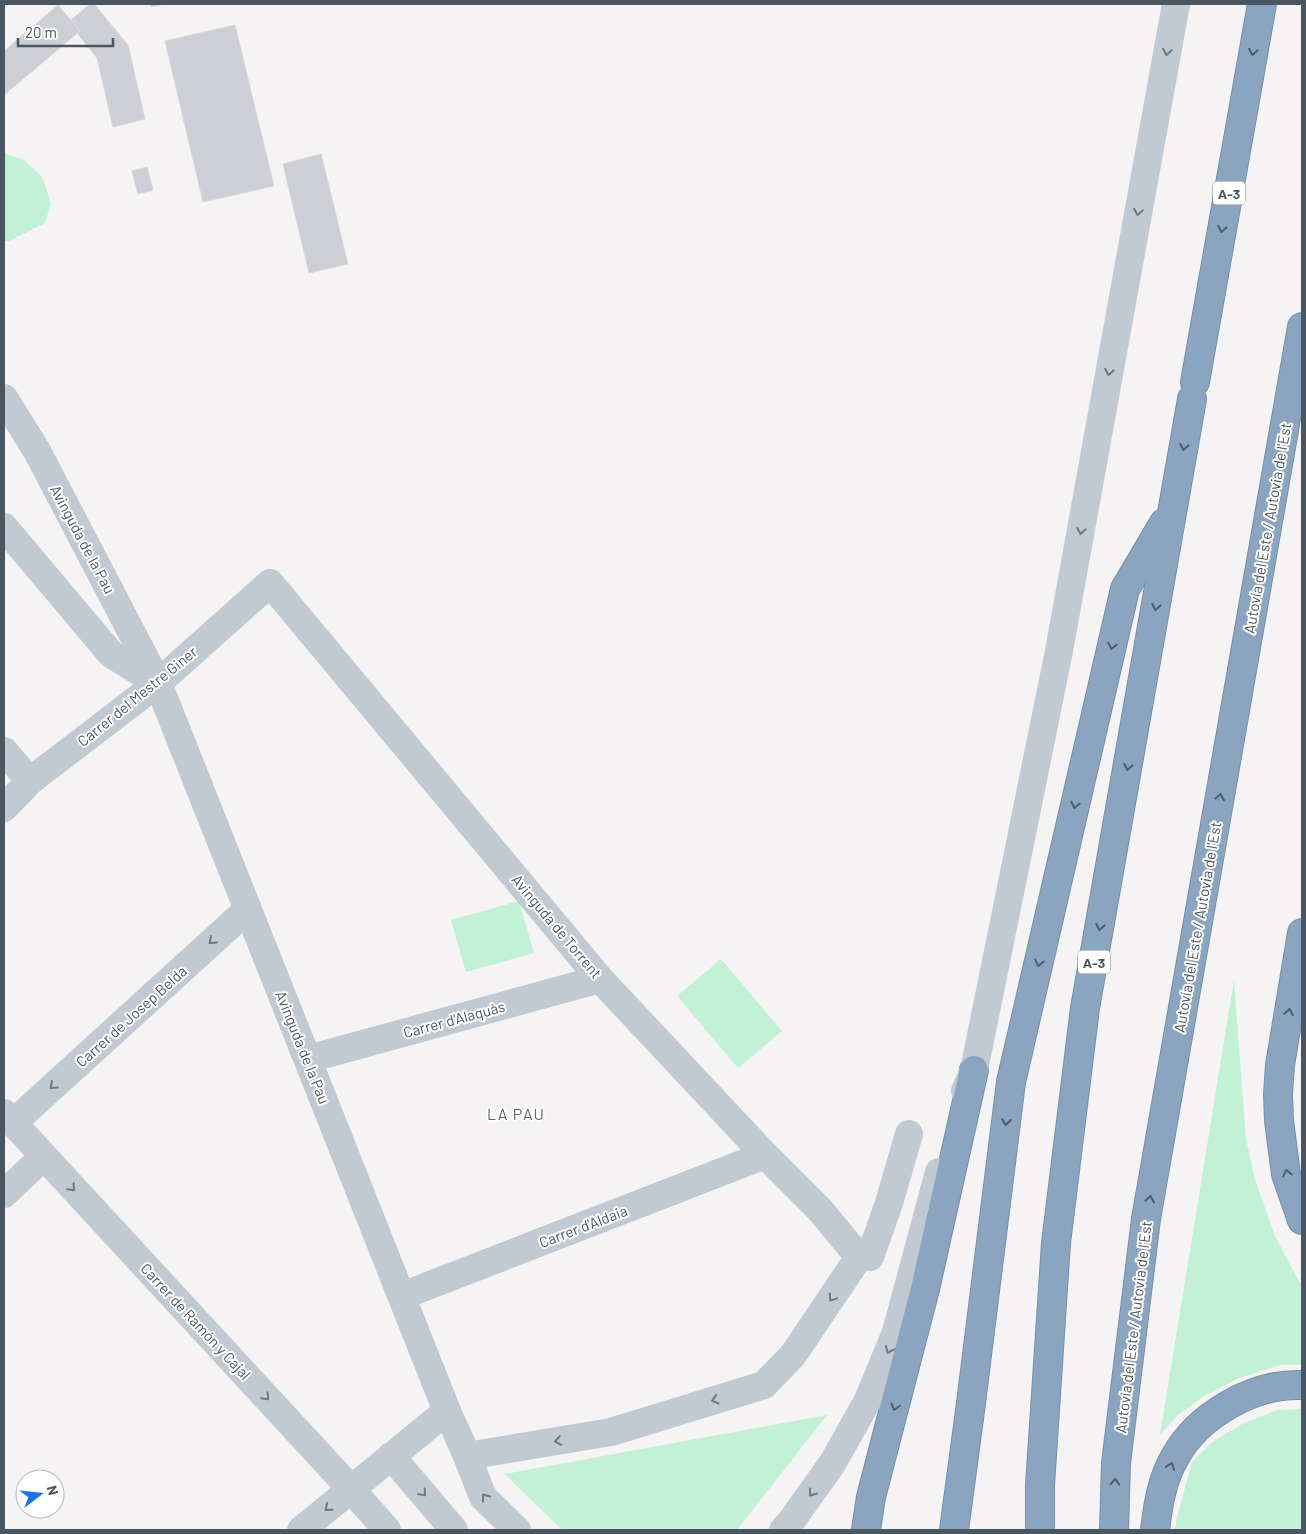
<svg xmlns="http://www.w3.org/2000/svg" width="1306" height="1534" font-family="Barlow,sans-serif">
  <rect width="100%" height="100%" fill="#f5f3f3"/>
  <path fill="#c3f1d5" d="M 4,153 L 24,160 L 42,177 L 51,203 L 45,223 L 9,241 L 4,241 Z
    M 519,901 L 534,953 L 466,972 L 451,920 Z
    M 721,959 L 782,1031 L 738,1068 L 677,996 Z
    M 1234,980 L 1246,1139 L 1255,1180 L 1275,1236 L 1299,1282 L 1302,1286 L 1302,1365 L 1281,1365 L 1239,1378 L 1204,1396 L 1178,1415 L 1160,1435 Z
    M 1302,1409 L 1302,1530 L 1175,1530 L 1177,1517 L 1192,1462 L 1211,1443 L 1242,1424 L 1277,1410 Z
    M 827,1415 L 737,1530 L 562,1530 L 505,1474 Z"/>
  <path fill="#cdcfd5" stroke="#d7d9de" d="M 90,4 L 94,4 L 128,45 L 145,119 L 113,127 L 97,58 L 77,33 L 80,31 L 71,20 Z
    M 150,4 L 165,4 L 151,7 Z
    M 58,5 L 80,31 L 4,95 L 4,51 Z
    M 235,25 L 274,186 L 203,202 L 165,41 Z
    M 321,154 L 348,264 L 309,273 L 283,164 Z
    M 147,167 L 153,190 L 138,194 L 132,171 Z"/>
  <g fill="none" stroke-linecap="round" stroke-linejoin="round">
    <g stroke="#7690ad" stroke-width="30">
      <path id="highway" d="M 1195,382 L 1262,4
        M 1302,933 L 1280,1065 L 1278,1094 L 1279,1121 L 1286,1174 L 1302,1220
        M 866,1530 L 871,1497 L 925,1289 L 974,1070
        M 954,1530 L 970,1411 L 1011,1082 L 1125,589 L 1164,523
        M 1040,1530 L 1040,1485 L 1056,1243 L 1085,1008 L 1192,399
        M 1114,1530 L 1116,1463 L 1146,1219 L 1302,327
        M 1155,1530 C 1158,1505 1162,1479 1175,1457 C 1198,1415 1254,1383 1302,1385"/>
    </g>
    <path stroke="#c1cad2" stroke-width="28" d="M 4,398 L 37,451 L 158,683 L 447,1411 L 467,1456 L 611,1432 L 764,1385 L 793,1355 L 859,1257
      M 4,527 L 111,654 L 158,683
      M 4,751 L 30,781
      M 4,808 L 30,781 L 158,683 L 270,583 L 600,979 L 765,1155 L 820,1210 L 859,1257
      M 308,1059 L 600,979
      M 965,1091 L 974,1070 L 1059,651 L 1176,4
      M 4,1113 L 351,1489 L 387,1530
      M 13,1123 L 248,909
      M 4,1194 L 43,1157
      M 859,1257 L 870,1257 L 889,1203 L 909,1134
      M 402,1296 L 765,1155
      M 391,1456 L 454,1530
      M 467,1456 L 483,1497 L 517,1530
      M 301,1530 L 447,1411
      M 783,1530 L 792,1520 L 832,1464 L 868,1400 L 896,1332 L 939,1172"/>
    <use href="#highway" stroke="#8ba5c1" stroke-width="28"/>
  </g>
  <defs><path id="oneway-chevron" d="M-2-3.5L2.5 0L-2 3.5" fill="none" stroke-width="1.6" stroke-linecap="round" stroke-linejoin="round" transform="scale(1.25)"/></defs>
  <g stroke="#6e7983">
    <use href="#oneway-chevron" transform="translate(1167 52) rotate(100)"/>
    <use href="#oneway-chevron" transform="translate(1138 212) rotate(100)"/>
    <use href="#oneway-chevron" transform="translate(1109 372) rotate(100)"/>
    <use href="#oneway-chevron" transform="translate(1081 531) rotate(100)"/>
    <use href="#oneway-chevron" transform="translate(212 941) rotate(138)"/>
    <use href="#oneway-chevron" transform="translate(53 1086) rotate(138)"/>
    <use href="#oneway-chevron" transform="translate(72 1188) rotate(47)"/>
    <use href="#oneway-chevron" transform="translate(832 1298) rotate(124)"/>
    <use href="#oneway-chevron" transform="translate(889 1350) rotate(113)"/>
    <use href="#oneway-chevron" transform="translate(266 1397) rotate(47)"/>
    <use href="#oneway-chevron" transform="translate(715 1400) rotate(163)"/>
    <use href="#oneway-chevron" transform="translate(558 1441) rotate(171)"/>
    <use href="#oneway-chevron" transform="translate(423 1493) rotate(49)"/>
    <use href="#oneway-chevron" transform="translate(812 1493) rotate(126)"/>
    <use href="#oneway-chevron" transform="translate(485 1497) rotate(-126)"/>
    <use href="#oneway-chevron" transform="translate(328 1508) rotate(140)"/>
  </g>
  <g stroke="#505e6b">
    <use href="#oneway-chevron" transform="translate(1253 52) rotate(100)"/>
    <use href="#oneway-chevron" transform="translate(1222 229) rotate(100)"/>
    <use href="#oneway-chevron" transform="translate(1184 447) rotate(100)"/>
    <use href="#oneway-chevron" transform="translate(1156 607) rotate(100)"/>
    <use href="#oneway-chevron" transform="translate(1112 646) rotate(103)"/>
    <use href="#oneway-chevron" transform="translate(1128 767) rotate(100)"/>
    <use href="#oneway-chevron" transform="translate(1220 797) rotate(-80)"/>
    <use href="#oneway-chevron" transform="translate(1075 805) rotate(103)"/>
    <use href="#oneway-chevron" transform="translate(1100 927) rotate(100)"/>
    <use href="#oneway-chevron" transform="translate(1039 963) rotate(103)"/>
    <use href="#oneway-chevron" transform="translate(1289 1012) rotate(-80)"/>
    <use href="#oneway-chevron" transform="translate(1006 1122) rotate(97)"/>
    <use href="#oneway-chevron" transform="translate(1287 1173) rotate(-103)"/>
    <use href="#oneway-chevron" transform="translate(1150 1199) rotate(-80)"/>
    <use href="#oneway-chevron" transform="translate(895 1407) rotate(105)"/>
    <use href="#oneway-chevron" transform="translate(1171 1466) rotate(-67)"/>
    <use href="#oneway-chevron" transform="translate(1115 1482) rotate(-88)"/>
  </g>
  <g text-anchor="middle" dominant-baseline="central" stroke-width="4" stroke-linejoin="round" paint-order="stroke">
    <g fill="#fff" stroke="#808990" stroke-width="1">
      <rect x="1213" y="181.5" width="32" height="23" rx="4"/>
      <rect x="1078" y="950.5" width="32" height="23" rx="4"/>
    </g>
    <g font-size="14" font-weight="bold" fill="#4a5661">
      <text x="1229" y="193">A-3</text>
      <text x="1094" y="962">A-3</text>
    </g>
    <g font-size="15" fill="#4a5661" stroke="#fff">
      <text transform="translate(1267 528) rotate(-80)">Autovía del Este / Autovia de l'Est</text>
      <text transform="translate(83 539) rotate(62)">Avinguda de la Pau</text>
      <text transform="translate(137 696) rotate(-39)">Carrer del Mestre Giner</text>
      <text transform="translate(557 926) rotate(50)">Avinguda de Torrent</text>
      <text transform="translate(1197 927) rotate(-80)">Autovía del Este / Autovia de l'Est</text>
      <text transform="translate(131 1016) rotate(-42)">Carrer de Josep Belda</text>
      <text transform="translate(454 1019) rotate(-15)">Carrer d'Alaquàs</text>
      <text transform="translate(303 1047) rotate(68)">Avinguda de la Pau</text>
      <text transform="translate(583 1226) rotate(-21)">Carrer d'Aldaia</text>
      <text transform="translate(196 1321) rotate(47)">Carrer de Ramón y Cajal</text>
      <text transform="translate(1133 1327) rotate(-83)">Autovía del Este / Autovia de l'Est</text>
    </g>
    <g font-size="16" letter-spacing="1" fill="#5f6368" stroke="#fff">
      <text x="516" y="1113">LA PAU</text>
    </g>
  </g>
  <rect width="1306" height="1534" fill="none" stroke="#4a5661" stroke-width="10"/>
  <g transform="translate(40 1494) rotate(74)"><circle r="24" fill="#ffffff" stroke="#b7bbc0"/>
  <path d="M0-4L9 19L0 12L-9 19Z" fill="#1a73e8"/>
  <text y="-8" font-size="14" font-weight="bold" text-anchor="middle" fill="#4a5661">N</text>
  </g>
  <path d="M18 38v8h95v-8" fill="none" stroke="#4a5661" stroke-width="2.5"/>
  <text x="25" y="38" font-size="15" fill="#4a5661" stroke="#ffffff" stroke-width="4" paint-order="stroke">20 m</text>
</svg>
